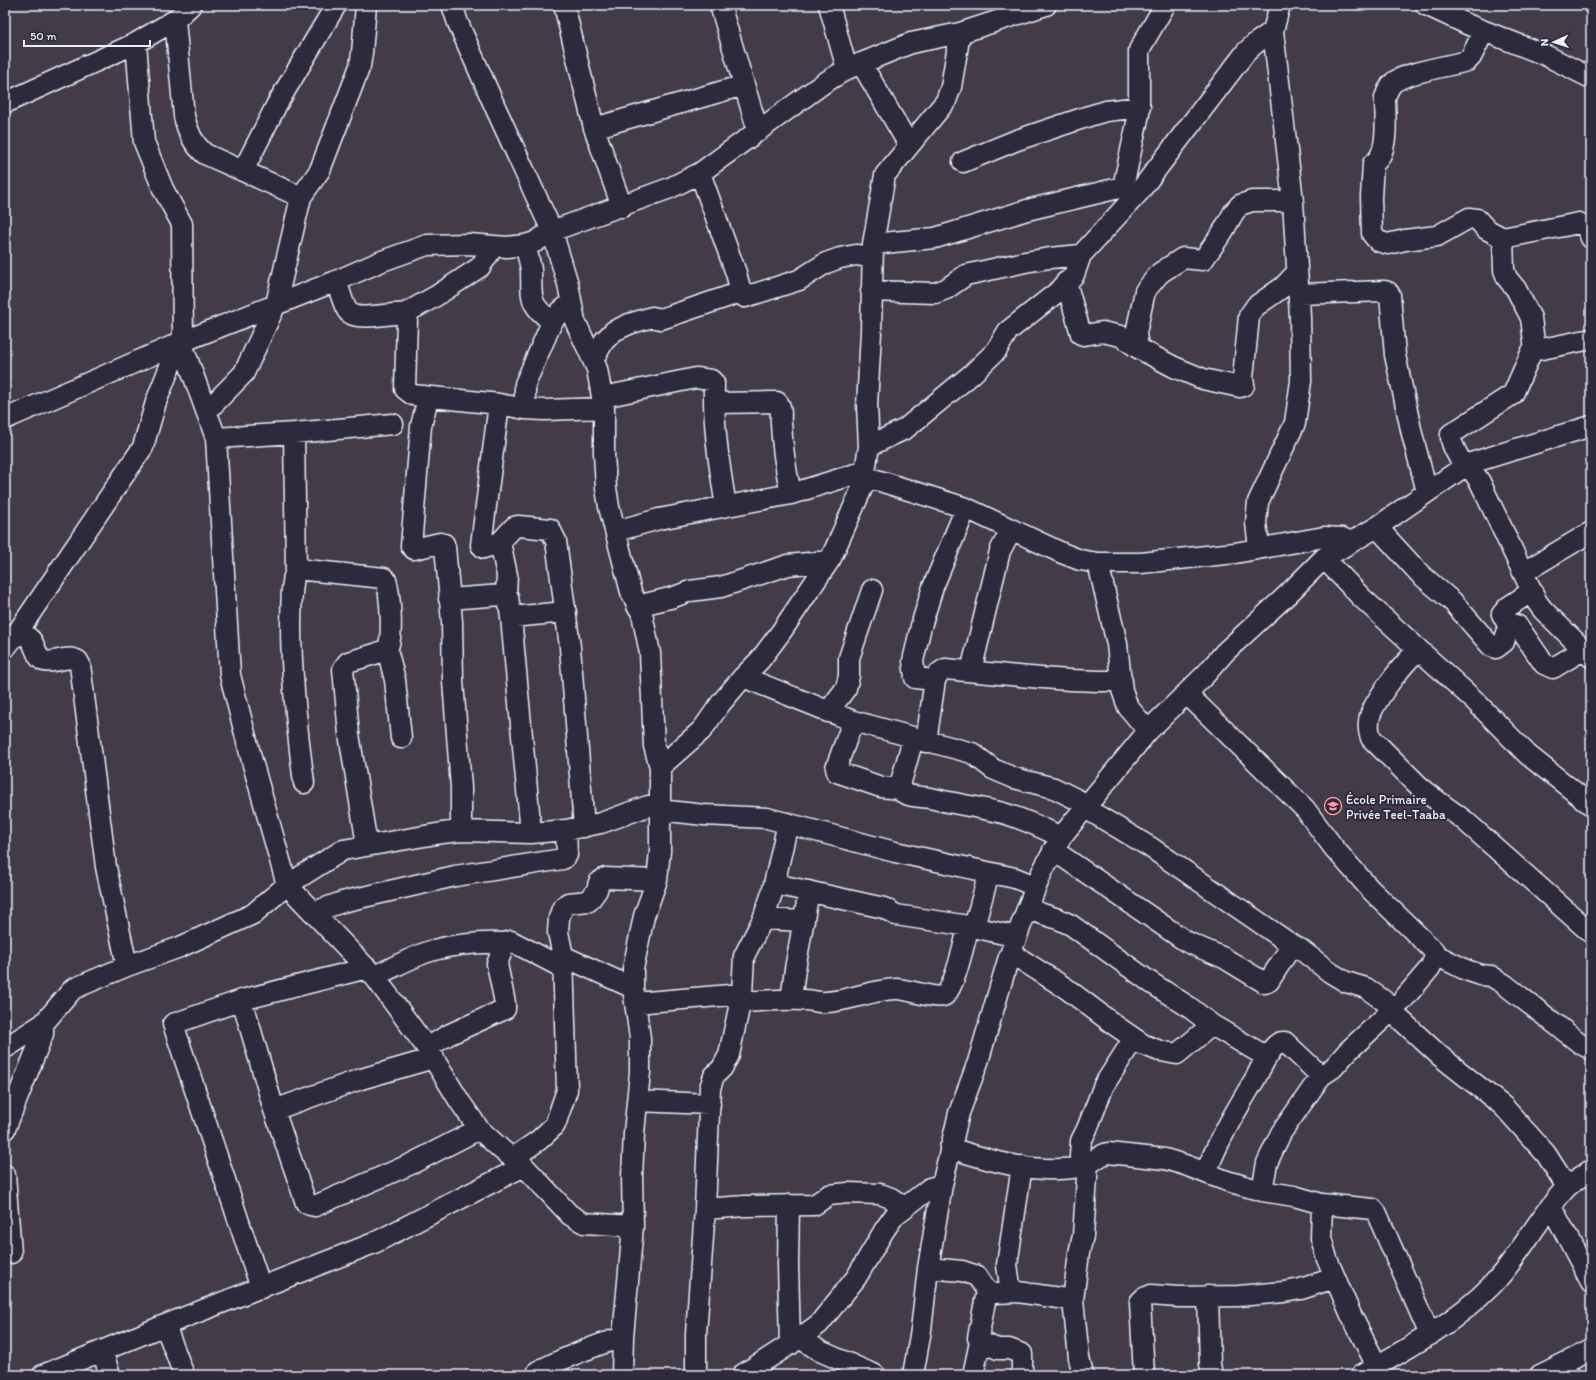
<svg xmlns="http://www.w3.org/2000/svg" width="1596" height="1380" font-family="Itim,sans-serif">
  <rect width="100%" height="100%" fill="#443b48"/>
  <filter id="ink" filterUnits="userSpaceOnUse"><feTurbulence type="fractalNoise" baseFrequency=".025" numOctaves="2"/><feDisplacementMap in="SourceGraphic" scale="8" xChannelSelector="R" yChannelSelector="G"/><feConvolveMatrix kernelMatrix="1 2 1 2 8 2 1 2 1" color-interpolation-filters="sRGB"/></filter>
  <g filter="url(#ink)">
    <g fill="none" stroke-linecap="round" stroke-linejoin="round">
      <g stroke="#e8f1f8" stroke-width="23">
        <path id="minor" d="M 452,5 L 458,23 L 496,109 L 552,231 L 568,284 L 575,321 L 597,369 L 604,408 L 604,453 L 606,488 L 609,507 L 631,592 L 642,614 L 650,653 L 654,746 L 660,767 L 660,851 L 657,880 L 644,916 L 633,969 L 633,988 L 640,1038 L 640,1072 L 634,1133 L 632,1177 L 633,1226 L 623,1337 L 622,1375
          M 564,5 L 594,128 L 622,207
          M 720,5 L 758,131
          M 829,5 L 847,69
          M 1426,5 L 1469,25 L 1545,55 L 1591,78
          M 175,20 L 184,116 C 187,130 194,145 205,154 L 301,197
          M 1484,31 L 1471,57 L 1467,61 C 1449,66 1408,72 1394,82 C 1389,86 1387,92 1385,98 C 1385,116 1390,153 1373,164 L 1371,197 L 1372,234 L 1378,241 L 1388,244 L 1405,240 L 1437,236 L 1469,218 L 1477,219 L 1486,229 L 1503,238 L 1579,223 L 1587,228 L 1591,238
          M 136,43 L 144,142 L 163,189 L 182,224 L 183,347 L 216,438 L 230,675 L 252,761 L 287,885 L 374,976 L 427,1048 L 460,1102 L 479,1129 L 502,1150 L 524,1166 L 570,1215 L 584,1223 L 633,1226
          M 861,63 L 909,145
          M 5,103 L 136,43 L 175,20 L 191,5
          M 594,128 L 744,85
          M 963,162 L 1017,140 L 1089,116 L 1106,111 L 1140,107
          M 243,171 L 277,104 L 336,5
          M 700,173 L 736,273 L 741,292 L 745,297 L 799,280 L 826,263 L 840,258 L 856,255 L 872,257
          M 1123,187 L 1139,114 L 1139,50 L 1165,5
          M 1503,238 L 1504,270 L 1507,278 L 1516,289 L 1531,318 L 1535,350
          M 873,244 L 935,238 L 1027,210 L 1123,187 L 1139,192
          M 525,245 C 527,253 530,262 531,270 C 532,299 528,303 552,322
          M 336,281 C 340,290 342,302 347,310 C 354,323 390,312 404,314 L 407,319 L 405,389 L 413,395 L 499,404 L 525,409 L 544,410 L 604,408
          M 1066,282 L 1081,334 L 1084,335 L 1102,332 L 1121,336 L 1138,348 L 1174,367 L 1203,379 L 1240,387 L 1244,385 L 1243,378 L 1249,316 L 1256,306 L 1283,287 L 1297,272
          M 871,291 L 935,293 L 946,289 L 966,275 L 1025,262 L 1050,258 L 1081,255
          M 1299,294 L 1384,291 L 1388,292 L 1390,295 L 1395,355 L 1412,434 L 1427,492
          M 404,314 L 436,296 L 480,267 L 494,246
          M 1138,348 L 1136,333 L 1145,291 L 1160,273 L 1183,258 L 1203,260 L 1222,233 L 1234,212 L 1240,205 L 1252,201 L 1293,201
          M 593,360 L 604,341 L 614,331 L 629,324 L 652,317 L 661,319 L 741,292
          M 603,397 L 696,378 L 711,380 L 714,383 C 713,425 719,465 726,506
          M 428,398 L 421,426 L 411,546 L 414,549 L 440,543 L 444,544 L 445,547 L 452,622 L 453,681 L 461,788 L 461,831
          M 714,403 L 777,402 C 783,408 780,415 781,423 C 782,447 786,471 791,494
          M 499,404 L 481,545 L 484,548 L 500,542 L 514,527 L 518,526 L 550,529 L 556,541 L 570,647 L 584,827
          M 525,409 L 525,384 L 552,322 L 560,312 L 571,303
          M 207,411 L 244,373 L 276,304 L 301,197 L 320,170 L 360,66 L 362,53 L 366,5
          M 5,419 L 184,341 L 336,281 L 382,261 L 427,245 L 469,244 L 507,247 L 525,245 L 535,242 L 552,231 L 670,188 L 700,173 L 824,83 L 847,69 L 911,43 L 960,33
          M 294,433 L 296,569 C 290,587 292,605 291,624 C 291,677 297,730 304,783
          M 216,438 L 294,433 L 393,424
          M 869,446 L 905,429 L 972,374 L 996,351 L 1008,331 L 1060,290 L 1074,275 L 1081,255 L 1139,192 L 1246,52 L 1256,43 L 1273,31 L 1280,5
          M 1468,464 L 1480,482 L 1537,602 L 1543,610 L 1591,657
          M 1464,466 C 1459,457 1450,445 1451,434 L 1513,394 L 1532,351 L 1591,339
          M 867,477 L 966,508 L 1062,553 L 1080,560 L 1098,563 L 1141,563 L 1235,553 L 1324,537 L 1342,538 L 1351,542
          M 1377,527 L 1420,574 L 1453,602 L 1491,646 L 1496,648 L 1504,642 L 1509,627 L 1512,624 L 1518,626 L 1544,664 L 1553,668 L 1583,650
          M 616,531 L 659,519 L 791,494 L 865,471
          M 500,542 L 507,575 L 506,595
          M 1259,548 L 1256,523 L 1258,502 L 1295,423 L 1301,381 L 1300,317 L 1293,201 L 1273,31
          M 1324,558 L 1362,598 L 1474,700 L 1528,755 L 1591,805
          M 1098,563 L 1117,644 L 1122,690 L 1128,707 L 1148,731
          M 296,569 L 384,578 L 386,580 C 390,593 394,638 387,649 L 395,680 L 401,738
          M 1524,572 L 1591,532
          M 449,599 L 502,595 L 506,595 L 508,597 L 511,617 L 531,833
          M 637,606 L 674,597 L 690,591 L 721,587 L 788,565 L 829,561
          M 511,617 L 566,612
          M 1509,627 L 1502,614 L 1508,607 L 1532,591
          M 18,632 C 23,634 27,636 31,640 C 35,645 37,659 44,661 C 55,664 68,654 78,661 L 80,665 L 106,867 L 127,966
          M 5,648 L 15,636 L 143,447 L 156,402 L 176,351 L 176,344
          M 1418,650 C 1402,665 1380,693 1371,713 C 1368,721 1368,730 1371,738 L 1424,791 L 1464,820 L 1591,933
          M 971,671 L 1000,551 L 1011,530
          M 743,677 L 853,721 L 972,753 L 993,769 L 1014,778 L 1054,788 L 1088,805
          M 935,680 L 915,678 L 913,661 L 921,626 L 933,587 L 966,508
          M 1187,694 L 1305,809 L 1334,848 L 1370,889 L 1434,951 L 1436,955 L 1430,968 L 1401,1002 L 1348,1051 L 1333,1068 L 1321,1076 L 1281,1133 L 1267,1163 L 1262,1191
          M 828,712 L 846,688 L 849,676 L 849,658 L 872,590
          M 853,721 L 836,768 L 837,772 L 881,787 L 899,789
          M 913,739 L 899,789 C 907,798 919,796 930,798 C 954,804 980,807 1003,813 C 1023,819 1043,828 1061,837
          M 926,742 L 935,680 L 939,673 L 945,669 C 1004,674 1062,682 1122,681
          M 660,767 L 702,730 L 721,703 L 743,677 L 760,660 L 781,632 L 831,558 L 867,477 L 865,471 L 869,446 L 867,405 L 871,332 L 873,244 L 885,175 L 946,101 L 951,87 L 960,33 L 1046,5
          M 1085,808 L 1150,847 L 1292,945 L 1300,949 L 1331,973 L 1346,982 L 1366,988 L 1394,1008
          M 660,810 L 704,815 L 767,818 L 895,852 L 1015,878 L 1035,886
          M 367,845 L 349,734 L 343,669 L 348,662 L 378,653 L 387,649
          M 1053,850 L 1187,942 L 1224,958 L 1265,983 L 1269,981 L 1292,945
          M 775,884 L 884,908 L 896,915 L 969,926 L 1017,937
          M 1027,909 L 1058,919 L 1071,925 L 1150,982 L 1189,1007 L 1212,1025 L 1267,1057
          M 314,912 L 342,902 L 455,876 L 563,859 L 567,855 L 566,830
          M 763,919 L 804,921
          M 974,927 L 989,873
          M 1011,953 L 1067,989 L 1116,1026 L 1141,1043
          M 1436,955 L 1466,970 L 1481,975 L 1491,976 L 1504,984 L 1581,1044 L 1591,1049
          M 563,956 L 633,988
          M 374,976 C 393,968 415,955 434,950 C 457,944 481,942 505,943
          M 242,1000 L 274,1110 L 306,1203 L 310,1205 L 315,1206 L 411,1164 L 479,1129
          M 791,1000 L 795,969 L 809,891
          M 741,1002 C 762,1001 784,999 805,1000 C 812,1000 819,1003 826,1002 C 849,1001 872,990 895,989 C 906,988 938,1001 945,995 C 956,984 964,942 969,926
          M 635,1003 L 742,994
          M 1391,1011 L 1440,1056 L 1503,1106 L 1546,1154 L 1567,1187
          M 5,1048 L 43,1024 L 73,989 L 127,966 L 180,947 L 253,914 L 287,885 L 343,850 L 442,833 L 461,831 L 531,833 L 566,830 L 601,823 L 645,807 L 660,803
          M 427,1048 L 448,1035 L 505,1009 L 505,1003 L 497,964 L 505,943 L 511,941 L 563,968
          M 637,1101 L 710,1104
          M 274,1110 L 361,1079 L 434,1058
          M 5,1129 L 43,1034 L 43,1024
          M 950,1148 C 991,1161 1037,1175 1081,1167 C 1091,1165 1098,1155 1108,1153 L 1165,1159 L 1185,1165 L 1227,1181 L 1262,1191 L 1294,1196 L 1322,1204 L 1373,1209 L 1377,1214 L 1430,1335
          M 513,1158 L 539,1140 L 555,1125 L 567,1090 L 563,956 L 558,932 L 559,918 L 562,909 L 568,903 L 589,901 L 597,890 L 599,882 L 605,878 L 657,880
          M 1083,1167 L 1080,1156 L 1081,1141 L 1087,1129 L 1104,1085 L 1129,1046 C 1141,1040 1149,1048 1160,1051 C 1166,1052 1171,1053 1177,1054 L 1212,1025
          M 1206,1173 C 1218,1140 1237,1109 1255,1079 C 1261,1067 1267,1054 1276,1045 C 1279,1042 1281,1042 1285,1042 L 1321,1076
          M 5,1175 L 11,1253
          M 1322,1204 L 1321,1238 L 1327,1259 L 1351,1315 L 1377,1366
          M 789,1205 L 788,1264 L 790,1345
          M 1551,1206 L 1591,1282
          M 705,1209 L 745,1206 L 814,1205 L 829,1195 L 848,1193 L 880,1194 L 891,1198 L 904,1207
          M 928,1268 L 962,1271 L 977,1276 L 987,1291 L 995,1293 L 1018,1292 L 1073,1300
          M 261,1288 L 173,1024 L 242,1000 L 367,968
          M 987,1291 L 978,1338 L 980,1342 L 998,1349 L 1009,1349 L 1022,1354 L 1022,1375
          M 1011,1292 L 1007,1265 L 1022,1166
          M 1208,1296 L 1210,1364 L 1212,1375
          M 165,1325 L 184,1375
          M 800,1338 L 820,1351 L 875,1375
          M 102,1351 L 110,1375
          M 43,1375 L 165,1325 L 374,1243 L 524,1166
          M 537,1375 L 538,1371 C 566,1357 593,1346 623,1337
          M 696,1375 L 696,1334 L 705,1209 L 710,1088 L 714,1076 L 722,1068 L 729,1055 L 742,994 L 744,956 L 763,919 L 772,893 L 788,823
          M 742,1375 L 800,1338 L 819,1324 L 856,1278 L 885,1229 L 895,1215 L 930,1188 L 942,1185
          M 913,1375 L 921,1330 L 928,1268 L 942,1185 L 959,1113 L 978,1062 L 1008,960 L 1027,909 L 1042,872 L 1061,837 L 1148,731 L 1205,675 L 1225,652 L 1286,596 L 1324,558 L 1377,527 L 1468,464 L 1591,426
          M 973,1375 L 980,1342
          M 1083,1375 L 1079,1358 L 1073,1300 L 1079,1253 L 1083,1236 L 1088,1163
          M 1144,1375 L 1140,1302 L 1144,1298 L 1151,1295 L 1178,1297 L 1238,1296 L 1284,1292 L 1301,1289 L 1334,1278
          M 1361,1375 C 1407,1349 1455,1323 1492,1285 C 1520,1256 1538,1217 1566,1188 C 1573,1181 1583,1176 1591,1170
          M 1540,1375 L 1591,1350"/>
      </g>
      <use href="#minor" stroke="#2f2a3d" stroke-width="20"/>
    </g>
  </g>
  <defs>
    <g id="school-ring" transform="scale(0.9)"><circle r="9.5" fill="#2f2a3d" stroke="#ff9aa2" stroke-width="1.5"/><path d="M0-5L7-2L0 1L-7-2ZM-4 1L0 2.5L4 1V4Q0 6-4 4Z" fill="#ff9aa2"/></g>
  </defs>
  <g fill-rule="evenodd">
    <use href="#school-ring" x="1333" y="806"/>
  </g>
  <g text-anchor="middle" dominant-baseline="central" stroke-width="4" stroke-linejoin="round" paint-order="stroke">
    <g font-size="13" fill="#e8f1f8" stroke="#2f2a3d" text-anchor="start">
      <text x="1346" y="799">École Primaire<tspan x="1346" dy="15">Privée Teel-Taaba</tspan></text>
    </g>
  </g>
  <rect width="1596" height="1380" fill="none" stroke="#2f2a3d" stroke-width="20"/>
  <rect x="10" y="10" width="1576" height="1360" fill="none" stroke="#e8f1f8" stroke-width="1.5" filter="url(#ink)"/>
  <g transform="translate(1554 42) rotate(267)" stroke="#2f2a3d" stroke-width="3" paint-order="stroke">
  <path d="M0-3L7 15L0 10L-7 15Z" fill="#e8f1f8"/>
  <text y="-6" font-size="11" font-weight="bold" text-anchor="middle" fill="#e8f1f8">N</text>
  </g>
  <path d="M24 40v6h126v-6" fill="none" stroke="#e8f1f8" stroke-width="2"/>
  <text x="30" y="40" font-size="12" fill="#e8f1f8" stroke="#2f2a3d" stroke-width="3" paint-order="stroke">50 m</text>
</svg>
